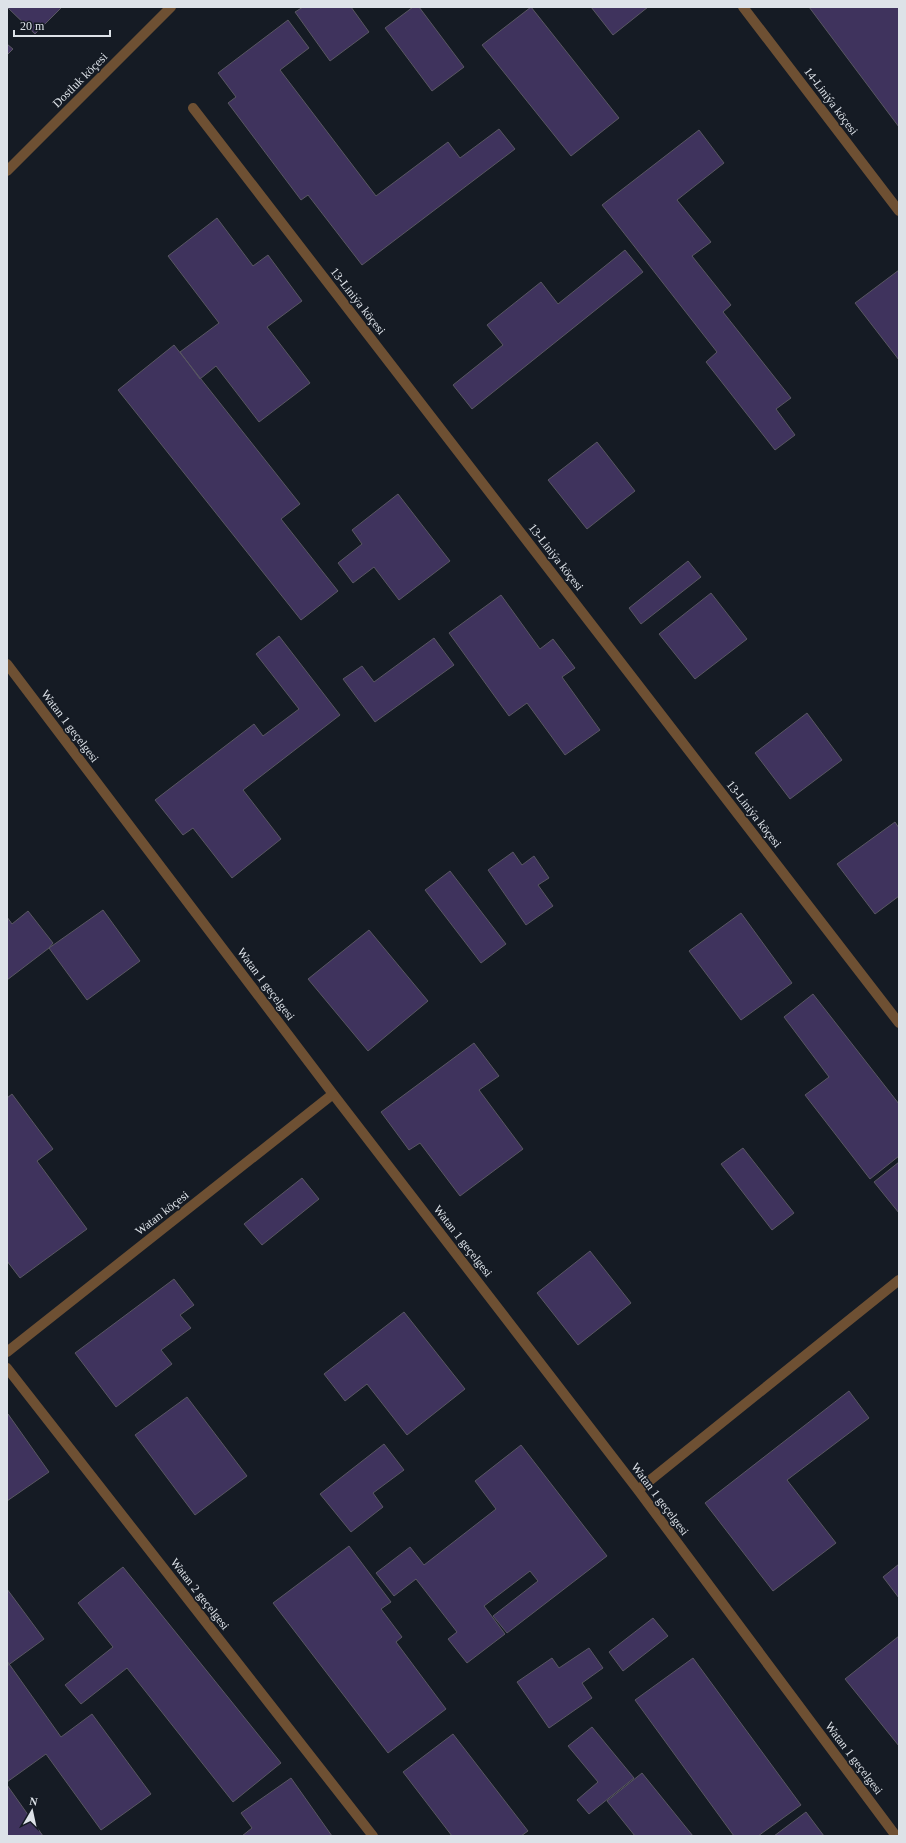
<svg xmlns="http://www.w3.org/2000/svg" width="906" height="1843" font-family="'Times New Roman',serif">
  <rect width="100%" height="100%" fill="#151b24"/>
  <path fill="#3f335d" stroke="#595762" d="M 7,7 L 62,7 L 35,34 Z
    M 303,7 L 351,7 L 369,32 L 330,61 L 295,12 Z
    M 413,7 L 419,7 L 464,67 L 432,91 L 385,28 Z
    M 531,7 L 619,118 L 571,156 L 482,45 Z
    M 591,7 L 648,7 L 613,35 Z
    M 809,7 L 899,7 L 899,127 Z
    M 288,20 L 309,48 L 280,70 L 376,196 L 448,142 L 460,158 L 499,129 L 515,149 L 362,265 L 308,195 L 301,200 L 228,103 L 236,97 L 218,73 Z
    M 7,44 L 13,49 L 7,55 Z
    M 699,130 L 724,163 L 677,200 L 711,242 L 692,256 L 731,305 L 723,312 L 791,398 L 776,409 L 795,435 L 775,450 L 706,362 L 717,352 L 602,205 Z
    M 217,218 L 253,266 L 268,255 L 302,301 L 267,327 L 310,383 L 259,422 L 216,366 L 200,379 L 180,352 L 219,323 L 168,256 Z
    M 625,250 L 643,272 L 472,409 L 453,385 L 503,345 L 487,325 L 541,282 L 558,304 Z
    M 899,270 L 899,360 L 855,303 Z
    M 174,345 L 300,504 L 281,519 L 338,591 L 301,620 L 118,390 Z
    M 597,442 L 635,491 L 587,529 L 548,480 Z
    M 398,494 L 450,561 L 399,600 L 374,567 L 353,583 L 338,563 L 362,544 L 352,530 Z
    M 688,561 L 701,577 L 641,624 L 629,608 Z
    M 711,593 L 747,639 L 695,679 L 659,634 Z
    M 501,595 L 540,649 L 553,639 L 575,668 L 562,677 L 600,730 L 565,755 L 527,703 L 509,716 L 449,633 Z
    M 279,636 L 340,715 L 243,790 L 281,839 L 232,878 L 193,828 L 183,835 L 155,800 L 254,724 L 263,736 L 299,709 L 256,654 Z
    M 434,638 L 454,665 L 375,722 L 343,679 L 362,666 L 374,682 Z
    M 807,713 L 842,760 L 790,799 L 755,753 Z
    M 895,822 L 899,828 L 899,896 L 875,914 L 837,864 Z
    M 513,852 L 522,865 L 534,856 L 549,878 L 538,885 L 553,906 L 526,925 L 488,870 Z
    M 450,871 L 506,944 L 481,963 L 425,890 Z
    M 103,910 L 140,961 L 87,1000 L 49,948 Z
    M 28,911 L 53,943 L 49,948 L 7,980 L 7,917 L 12,924 Z
    M 741,913 L 792,983 L 741,1020 L 689,951 Z
    M 369,930 L 428,1001 L 368,1051 L 308,979 Z
    M 813,994 L 899,1104 L 899,1156 L 870,1179 L 805,1095 L 829,1077 L 784,1017 Z
    M 474,1043 L 499,1076 L 479,1090 L 523,1149 L 460,1196 L 420,1143 L 409,1150 L 381,1112 Z
    M 12,1094 L 53,1149 L 37,1161 L 87,1229 L 20,1278 L 7,1261 L 7,1098 Z
    M 743,1148 L 794,1213 L 772,1230 L 721,1164 Z
    M 899,1162 L 899,1213 L 874,1182 Z
    M 302,1178 L 319,1199 L 262,1245 L 244,1224 Z
    M 590,1251 L 631,1303 L 578,1345 L 537,1293 Z
    M 174,1279 L 194,1305 L 180,1315 L 191,1328 L 161,1350 L 172,1364 L 116,1407 L 75,1353 Z
    M 404,1312 L 465,1389 L 407,1435 L 367,1384 L 345,1401 L 324,1374 Z
    M 849,1391 L 869,1418 L 787,1480 L 836,1543 L 773,1591 L 705,1503 Z
    M 187,1397 L 247,1476 L 195,1515 L 135,1435 Z
    M 8,1414 L 49,1472 L 7,1501 L 7,1415 Z
    M 384,1444 L 404,1470 L 373,1493 L 383,1507 L 351,1532 L 320,1494 Z
    M 521,1445 L 607,1556 L 507,1633 L 493,1616 L 538,1581 L 530,1571 L 484,1606 L 505,1634 L 467,1663 L 448,1639 L 457,1632 L 416,1579 L 394,1596 L 376,1573 L 410,1547 L 424,1565 L 496,1509 L 475,1481 Z
    M 349,1546 L 391,1602 L 381,1609 L 402,1637 L 396,1642 L 446,1709 L 388,1753 L 273,1603 Z
    M 899,1564 L 899,1598 L 883,1577 Z
    M 123,1567 L 281,1763 L 233,1802 L 127,1668 L 81,1704 L 65,1685 L 113,1647 L 78,1603 Z
    M 7,1589 L 44,1639 L 7,1666 Z
    M 653,1618 L 668,1636 L 623,1671 L 609,1652 Z
    M 899,1636 L 899,1746 L 845,1679 Z
    M 589,1648 L 603,1668 L 582,1683 L 592,1698 L 549,1728 L 517,1682 L 552,1658 L 559,1668 Z
    M 693,1658 L 801,1805 L 758,1836 L 734,1836 L 635,1700 Z
    M 7,1661 L 61,1737 L 92,1714 L 151,1794 L 101,1830 L 46,1754 L 7,1782 Z
    M 592,1727 L 634,1778 L 589,1814 L 577,1800 L 598,1782 L 568,1746 Z
    M 453,1734 L 528,1831 L 521,1836 L 452,1836 L 403,1772 Z
    M 642,1773 L 693,1836 L 635,1836 L 607,1801 Z
    M 291,1778 L 332,1836 L 242,1836 L 252,1828 L 241,1813 Z
    M 7,1785 L 43,1836 L 7,1836 Z
    M 806,1812 L 824,1836 L 774,1836 Z"/>
  <g fill="none" stroke-linecap="round" stroke-linejoin="round">
    <path stroke="#6e5033" stroke-width="10" d="M 743,7 L 899,211
      M 193,108 L 899,1023
      M 7,171 L 171,7
      M 7,664 L 333,1094 L 638,1490 L 896,1836
      M 7,1352 L 333,1094
      M 7,1368 L 373,1836
      M 638,1490 L 899,1280"/>
  </g>
  <g text-anchor="middle" dominant-baseline="central" stroke-width="3.5" stroke-linejoin="round" paint-order="stroke">
    <g font-size="12" fill="#dde2e8" stroke="#151b24">
      <text transform="translate(80 80) rotate(-45)">Dostluk köçesi</text>
      <text transform="translate(831 101) rotate(53)">14-Liniýa köçesi</text>
      <text transform="translate(358 301) rotate(52)">13-Liniýa köçesi</text>
      <text transform="translate(556 557) rotate(52)">13-Liniýa köçesi</text>
      <text transform="translate(70 726) rotate(53)">Watan 1 geçelgesi</text>
      <text transform="translate(754 814) rotate(52)">13-Liniýa köçesi</text>
      <text transform="translate(266 984) rotate(53)">Watan 1 geçelgesi</text>
      <text transform="translate(162 1213) rotate(-38)">Watan köçesi</text>
      <text transform="translate(463 1241) rotate(52)">Watan 1 geçelgesi</text>
      <text transform="translate(660 1499) rotate(53)">Watan 1 geçelgesi</text>
      <text transform="translate(200 1594) rotate(52)">Watan 2 geçelgesi</text>
      <text transform="translate(854 1758) rotate(53)">Watan 1 geçelgesi</text>
    </g>
  </g>
  <rect width="906" height="1843" fill="none" stroke="#dde2e8" stroke-width="16"/>
  <g transform="translate(32 1811) rotate(9)" stroke="#151b24" stroke-width="3" paint-order="stroke">
  <path d="M0-3L7 15L0 10L-7 15Z" fill="#dde2e8"/>
  <text y="-6" font-size="11" font-weight="bold" text-anchor="middle" fill="#dde2e8">N</text>
  </g>
  <path d="M14 30v6h96v-6" fill="none" stroke="#dde2e8" stroke-width="2"/>
  <text x="20" y="30" font-size="12" fill="#dde2e8" stroke="#151b24" stroke-width="3" paint-order="stroke">20 m</text>
</svg>
